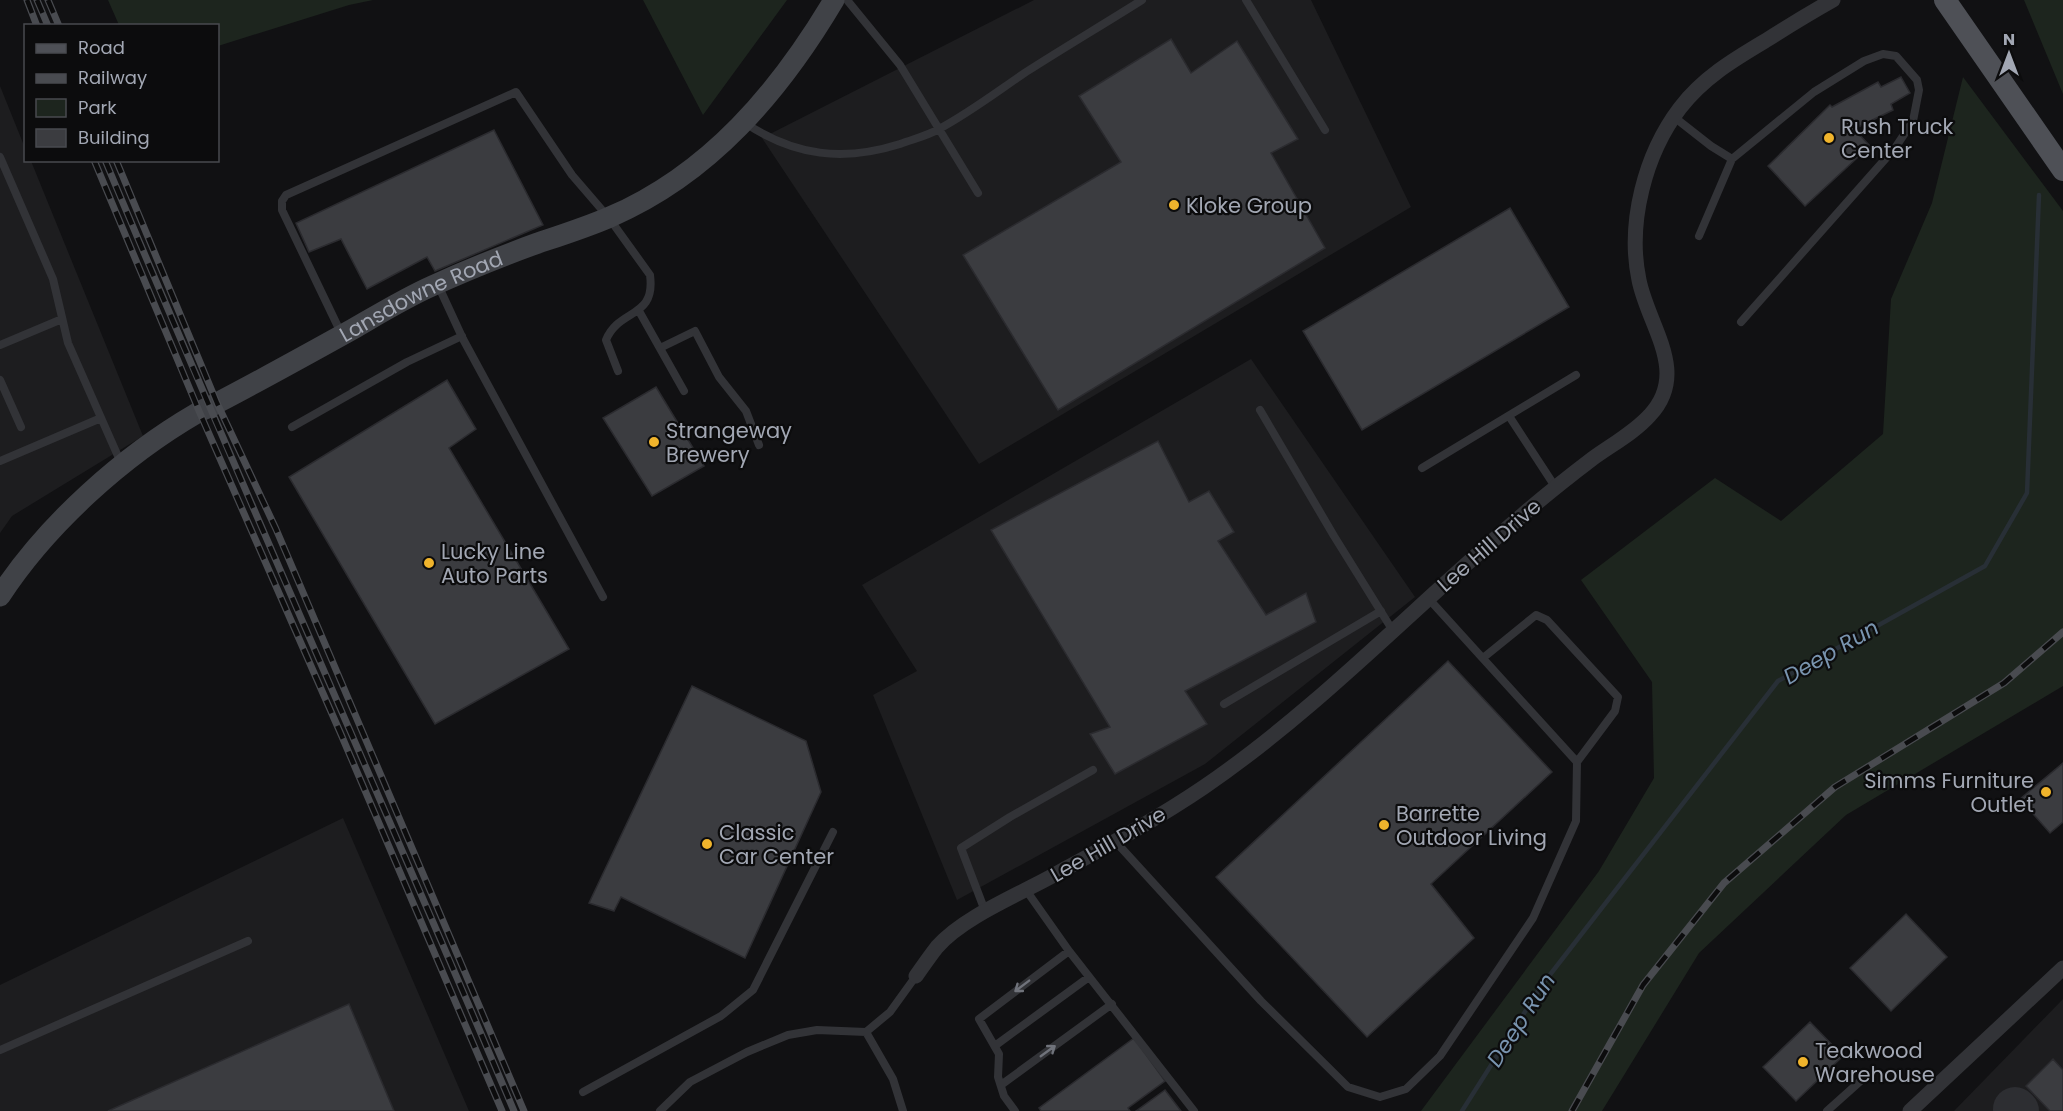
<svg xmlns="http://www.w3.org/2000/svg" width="2063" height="1111" font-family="Poppins,sans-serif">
  <rect width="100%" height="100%" fill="#111113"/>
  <path fill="#1d1d1f" d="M 1034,0 L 1311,0 L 1411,207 L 979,464 L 762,138 Z
    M 0,86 L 25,148 L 26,160 L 31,161 L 143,436 L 12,516 L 0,533 Z
    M 1251,359 L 1415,597 L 1205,764 L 957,900 L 873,695 L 917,671 L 862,585 Z
    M 343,818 L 469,1111 L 0,1111 L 0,985 Z
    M 2063,999 L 2063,1111 L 1954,1111 Z"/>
  <path fill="#1d251e" d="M 108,0 L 373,0 L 349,5 L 218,46 L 218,26 L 119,25 Z
    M 643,0 L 787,0 L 703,115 Z
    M 2024,0 L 2063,0 L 2063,94 Z
    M 1963,77 L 2063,211 L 2063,686 L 1846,815 L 1699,953 L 1602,1111 L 1421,1111 L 1599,871 L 1654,778 L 1652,682 L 1581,580 L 1715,478 L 1781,521 L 1883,434 L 1891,299 L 1932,203 Z"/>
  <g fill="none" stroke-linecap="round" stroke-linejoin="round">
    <path stroke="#282f36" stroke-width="4.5" d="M 1462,1111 L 1542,985 L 1778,681 L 1985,566 L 2027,493 L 2039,195"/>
    <path stroke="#2d2e32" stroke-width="44" d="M 2015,1109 L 2017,1111"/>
  </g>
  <path fill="#3b3c40" stroke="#2b2b2f" stroke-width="1.5" d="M 1171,39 L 1191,73 L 1237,41 L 1298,139 L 1271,153 L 1325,248 L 1058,410 L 963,255 L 1121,162 L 1079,96 Z
    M 1901,77 L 1910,93 L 1891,104 L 1893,110 L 1854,129 L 1870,146 L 1805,206 L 1768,166 L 1830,105 L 1832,107 L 1878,82 L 1881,87 Z
    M 494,130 L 543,225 L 435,271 L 427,257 L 367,289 L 341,239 L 309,252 L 296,223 Z
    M 1510,208 L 1569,307 L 1362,430 L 1303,331 Z
    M 447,380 L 476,429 L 449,448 L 569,649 L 435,724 L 289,477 Z
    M 656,387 L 704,466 L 652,496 L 603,418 Z
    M 1158,441 L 1189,502 L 1209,491 L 1234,532 L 1218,541 L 1266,615 L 1306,593 L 1316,622 L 1185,691 L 1207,724 L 1115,774 L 1090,734 L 1110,727 L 991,530 Z
    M 1448,661 L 1552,772 L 1431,884 L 1474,938 L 1367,1037 L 1216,877 Z
    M 692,686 L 806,741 L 821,792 L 745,958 L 621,897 L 614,911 L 589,903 Z
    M 2063,763 L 2063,822 L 2050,833 L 2020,799 Z
    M 1906,914 L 1947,957 L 1891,1011 L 1850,968 Z
    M 349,1004 L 394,1111 L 108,1111 Z
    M 1810,1022 L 1843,1056 L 1796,1101 L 1763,1067 Z
    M 1134,1038 L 1165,1081 L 1128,1108 L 1130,1111 L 1041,1111 L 1039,1108 Z
    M 2053,1059 L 2063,1070 L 2063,1111 L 2050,1111 L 2026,1086 Z
    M 1165,1090 L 1181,1111 L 1136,1111 Z"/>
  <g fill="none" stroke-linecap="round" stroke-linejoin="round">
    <path stroke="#323337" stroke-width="8" d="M 847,0 L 900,65 L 978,193
      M 1246,0 L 1325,130
      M 1674,117 L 1711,146 L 1732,159 L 1814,92 L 1864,61 L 1883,54 L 1896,56 L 1917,80 L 1919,90 L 1913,121 L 1895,148 L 1741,322
      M 745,123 C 795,156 843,162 900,144 C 913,139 927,136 939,129 C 969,113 998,91 1026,72 C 1065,47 1104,24 1142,0
      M 0,157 L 53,279 L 68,343 L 121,463
      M 1699,236 L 1732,159
      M 438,285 L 463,339 L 603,597
      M 639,311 L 684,391
      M 342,335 L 282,210 L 282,201 L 286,195 L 516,92 L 572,175 L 609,218 L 650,275 C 656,319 619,308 606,340 L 618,371
      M 0,345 L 62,319
      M 660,348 L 695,331 L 719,377 L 746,411 L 759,445
      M 0,380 L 21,427
      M 1260,410 L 1334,536 L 1393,631
      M 1509,416 L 1556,488
      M 292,427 L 407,362 L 462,336
      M 0,461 L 101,418
      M 1422,468 L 1576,375
      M 1483,658 L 1536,615 L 1547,620 L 1618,697 L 1615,711 L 1577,762
      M 1224,704 L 1381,611
      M 1115,841 L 1261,1001 L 1348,1087 L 1380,1097 L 1406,1089 L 1440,1056 L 1533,918 L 1576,821 L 1577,762 L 1428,598
      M 1026,890 L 1069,951 L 1194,1111
      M 985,911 L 961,848 L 1010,817 L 1093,770
      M 996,1045 L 1089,977
      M 0,1050 L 248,941
      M 1001,1085 L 1112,1004
      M 583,1092 L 721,1016 L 753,990 L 833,832
      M 660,1111 L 690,1082 L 747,1052 L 788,1035 L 817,1030 L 866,1032
      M 903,1111 L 893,1079 L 866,1032 L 890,1012 L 916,976
      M 1015,1111 L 1004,1096 L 998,1077 L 999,1054 L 979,1019 L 1069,951
      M 1827,1111 L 1865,1077"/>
    <path stroke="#323337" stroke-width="15" d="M 916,976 C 923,966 930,956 937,947 C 963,917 1020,894 1054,875 C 1105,847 1157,819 1204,787 C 1318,709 1414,607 1519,518 C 1542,498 1567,478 1592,459 C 1611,445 1634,433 1650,415 C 1690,372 1648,326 1639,280 C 1627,223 1645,154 1680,108 C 1703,78 1733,60 1765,41 C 1787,27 1810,13 1833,0
      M 1910,1111 L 2063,968"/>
    <path stroke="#404247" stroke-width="21" id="s1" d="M 0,596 C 47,524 123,456 197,413 C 203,409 211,407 217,403 C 263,379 308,354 353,329 C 379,314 405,298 432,286 C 467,270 502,256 538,243 C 562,235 587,227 610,217 C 710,174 780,91 834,0"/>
    <path stroke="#4e5056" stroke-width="22" d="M 1945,0 L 2063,170"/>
    <g stroke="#494b50" stroke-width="7">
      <path id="rail" d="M 27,0 L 37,26
        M 37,0 L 48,26
        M 48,0 L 59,26
        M 94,160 L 199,411 L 340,732 L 502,1111
        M 105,160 C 238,479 379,793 514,1111
        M 116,160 L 217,403 L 276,529 L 524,1111
        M 1572,1111 L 1643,985 L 1724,883 L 1835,787 L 2004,683 L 2063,632"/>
    </g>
    <use href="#rail" stroke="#0c0c0d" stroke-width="4.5" stroke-dasharray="14" stroke-linecap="butt"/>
  </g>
  <defs><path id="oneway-shaft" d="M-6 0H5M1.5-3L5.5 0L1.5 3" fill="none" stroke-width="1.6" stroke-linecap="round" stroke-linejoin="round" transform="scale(1.5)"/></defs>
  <g stroke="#70737b">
    <use href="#oneway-shaft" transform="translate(1022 986) rotate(143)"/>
    <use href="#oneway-shaft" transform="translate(1048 1051) rotate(-36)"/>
  </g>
  <g fill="#f0b42c" stroke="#0c0c0d" stroke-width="2">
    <circle cx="1829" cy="138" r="6"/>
    <circle cx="1174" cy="205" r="6"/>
    <circle cx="654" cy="442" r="6"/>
    <circle cx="429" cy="563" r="6"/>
    <circle cx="2046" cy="792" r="6"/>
    <circle cx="1384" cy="825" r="6"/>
    <circle cx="707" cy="844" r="6"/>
    <circle cx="1803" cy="1062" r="6"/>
  </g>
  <g text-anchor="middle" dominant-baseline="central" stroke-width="4.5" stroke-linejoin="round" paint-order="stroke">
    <g font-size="21" fill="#a2a7b3" stroke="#0c0c0d" text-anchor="start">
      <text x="1841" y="126">Rush Truck<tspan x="1841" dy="24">Center</tspan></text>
      <text x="1186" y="205">Kloke Group</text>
      <text x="666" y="430">Strangeway<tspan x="666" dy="24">Brewery</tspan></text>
      <text x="441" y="551">Lucky Line<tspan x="441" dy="24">Auto Parts</tspan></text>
      <text x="2034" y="780" text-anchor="end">Simms Furniture<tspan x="2034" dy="24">Outlet</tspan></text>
      <text x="1396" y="813">Barrette<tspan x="1396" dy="24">Outdoor Living</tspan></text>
      <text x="719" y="832">Classic<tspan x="719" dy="24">Car Center</tspan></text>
      <text x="1815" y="1050">Teakwood<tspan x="1815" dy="24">Warehouse</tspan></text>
    </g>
    <g font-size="21" fill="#a2a7b3" stroke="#0c0c0d">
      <text stroke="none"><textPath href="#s1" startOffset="524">Lansdowne Road</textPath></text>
      <text transform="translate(1489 545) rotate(-41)">Lee Hill Drive</text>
      <text transform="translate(1108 844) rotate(-30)">Lee Hill Drive</text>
    </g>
    <g font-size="22" font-style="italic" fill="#7994af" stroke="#0c0c0d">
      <text transform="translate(1831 652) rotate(-30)">Deep Run</text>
      <text transform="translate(1521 1020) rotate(-57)">Deep Run</text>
    </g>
  </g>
  <rect x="24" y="24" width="195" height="138" fill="#0c0c0d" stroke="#484a4f" stroke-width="1.5"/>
  <rect x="36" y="44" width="30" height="9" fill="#4e5056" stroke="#484a4f" stroke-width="1.5"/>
  <text x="78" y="54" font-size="18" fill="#a2a7b3">Road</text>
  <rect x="36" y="74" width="30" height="9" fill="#494b50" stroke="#484a4f" stroke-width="1.5"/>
  <text x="78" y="84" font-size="18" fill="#a2a7b3">Railway</text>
  <rect x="36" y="99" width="30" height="18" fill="#1d251e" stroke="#484a4f" stroke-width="1.5"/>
  <text x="78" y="114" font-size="18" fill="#a2a7b3">Park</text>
  <rect x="36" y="129" width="30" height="18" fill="#3b3c40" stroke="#484a4f" stroke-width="1.5"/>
  <text x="78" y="144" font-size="18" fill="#a2a7b3">Building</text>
  <g transform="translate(2009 54)" stroke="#0c0c0d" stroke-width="4.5" paint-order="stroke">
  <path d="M0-4.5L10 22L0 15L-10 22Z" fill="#a2a7b3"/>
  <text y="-9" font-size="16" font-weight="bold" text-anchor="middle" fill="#a2a7b3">N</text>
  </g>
</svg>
